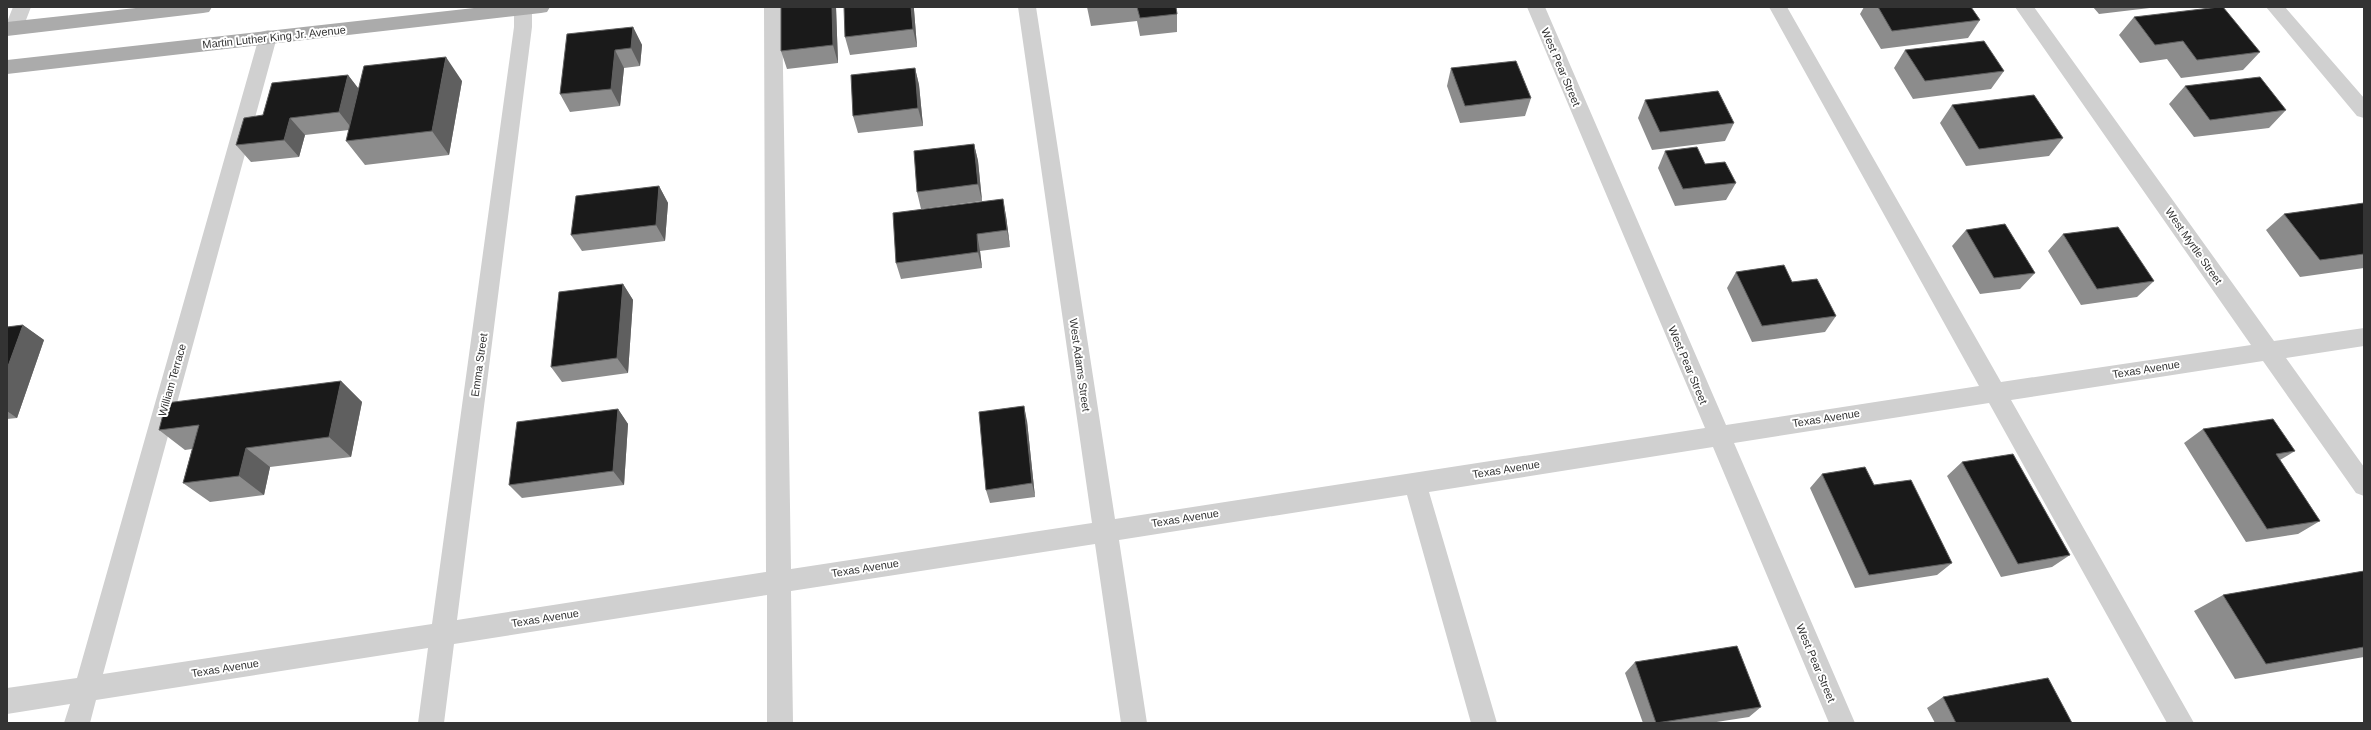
<svg xmlns="http://www.w3.org/2000/svg" width="2371" height="730" font-family="Helvetica,sans-serif">
  <rect width="100%" height="100%" fill="#fff"/>
  <g fill="none" stroke-linecap="round" stroke-linejoin="round">
    <path fill="#d0d0d0" fill-rule="evenodd" d="M 13,7 L 31,7 L 21,33 L 14,35 L 7,32 L 7,22 Z
      M 514,7 L 532,7 L 532,27 L 457,620 L 766,572 L 764,7 L 782,7 L 791,569 L 1092,523 L 1018,7 L 1036,7 L 1115,519 L 1705,428 L 1527,7 L 1545,7 L 1726,425 L 1979,386 L 1769,7 L 1787,7 L 2001,382 L 2251,345 L 2015,7 L 2034,7 L 2274,341 L 2364,328 L 2364,346 L 2286,358 L 2364,467 L 2364,496 L 2356,493 L 2263,361 L 2011,400 L 2194,723 L 2167,723 L 1989,403 L 1734,443 L 1855,723 L 1829,723 L 1713,447 L 1429,492 L 1497,723 L 1471,723 L 1407,495 L 1119,540 L 1147,723 L 1121,723 L 1095,544 L 791,591 L 793,723 L 767,723 L 767,595 L 454,644 L 444,723 L 418,723 L 428,648 L 96,700 L 90,723 L 64,723 L 70,704 L 7,714 L 7,688 L 77,678 L 259,37 L 261,32 L 268,30 L 275,32 L 277,37 L 103,674 L 432,624 L 514,27 Z
      M 2266,7 L 2285,7 L 2364,98 L 2364,118 L 2357,116 Z"/>
    <path fill="#ababab" fill-rule="evenodd" d="M 145,7 L 212,7 L 209,12 L 203,13 L 7,36 L 7,22 Z
      M 483,7 L 550,7 L 547,12 L 541,13 L 7,74 L 7,60 Z"/>
  </g>
  <path fill="#8c8c8c" d="M 836,7 L 838,63 L 787,69 L 781,51 Z
    M 1087,7 L 1176,7 L 1177,14 L 1177,32 L 1140,36 L 1137,21 L 1091,26 Z
    M 1864,7 L 1971,7 L 1980,20 L 1968,38 L 1881,49 L 1860,14 Z
    M 2093,7 L 2158,7 L 2099,14 Z
    M 914,10 L 917,47 L 850,55 L 845,37 Z
    M 2134,17 L 2260,52 L 2243,70 L 2181,78 L 2167,59 L 2140,63 L 2119,35 Z
    M 633,27 L 642,45 L 640,66 L 624,68 L 620,106 L 570,112 L 560,94 Z
    M 1905,50 L 2004,71 L 1991,89 L 1913,99 L 1894,68 Z
    M 915,68 L 919,85 L 923,126 L 858,133 L 853,116 Z
    M 1451,68 L 1531,98 L 1525,116 L 1460,123 L 1447,86 Z
    M 348,75 L 358,88 L 462,81 L 449,155 L 365,165 L 346,141 L 349,130 L 305,135 L 299,157 L 251,162 L 236,145 L 263,115 Z
    M 2185,86 L 2286,110 L 2269,128 L 2194,137 L 2169,104 Z
    M 1645,100 L 1734,123 L 1725,141 L 1652,150 L 1638,118 Z
    M 1952,105 L 2063,138 L 2049,156 L 1966,166 L 1940,123 Z
    M 974,144 L 978,161 L 982,201 L 921,209 L 917,192 Z
    M 1665,151 L 1705,164 L 1736,183 L 1726,200 L 1675,206 L 1658,168 Z
    M 659,186 L 668,203 L 665,241 L 582,251 L 571,235 Z
    M 2364,203 L 2364,268 L 2300,277 L 2266,230 L 2284,214 Z
    M 1006,216 L 1010,247 L 980,251 L 982,268 L 901,279 L 896,263 Z
    M 1966,230 L 2035,273 L 2020,289 L 1980,294 L 1952,246 Z
    M 2063,234 L 2154,281 L 2137,297 L 2081,305 L 2048,251 Z
    M 1736,272 L 1792,282 L 1836,316 L 1825,332 L 1752,342 L 1727,288 Z
    M 623,284 L 633,300 L 628,373 L 562,382 L 551,367 Z
    M 23,325 L 44,340 L 17,418 L 7,419 L 7,327 Z
    M 341,381 L 362,402 L 351,457 L 270,467 L 264,495 L 210,502 L 183,483 L 192,449 L 185,450 L 159,430 Z
    M 618,409 L 628,424 L 624,485 L 522,498 L 509,485 Z
    M 1027,421 L 1035,497 L 990,503 L 986,490 Z
    M 2203,429 L 2295,451 L 2280,460 L 2320,521 L 2298,534 L 2246,542 L 2184,443 Z
    M 1962,462 L 2070,555 L 2052,567 L 2001,577 L 1947,476 Z
    M 1822,474 L 1874,485 L 1952,563 L 1937,575 L 1855,588 L 1810,488 Z
    M 2364,571 L 2364,657 L 2235,679 L 2194,611 L 2223,595 Z
    M 1635,662 L 1761,707 L 1749,717 L 1710,723 L 1643,723 L 1625,673 Z
    M 1943,697 L 2072,723 L 1935,723 L 1927,708 Z"/>
  <path fill="#5f5f5f" d="M 832,7 L 836,7 L 838,63 L 833,45 Z
    M 911,7 L 914,7 L 914,10 L 917,47 L 913,29 Z
    M 633,27 L 642,45 L 640,66 L 631,48 Z
    M 615,50 L 624,68 L 620,106 L 611,89 Z
    M 446,57 L 462,81 L 449,155 L 432,131 Z
    M 915,68 L 919,85 L 923,126 L 918,108 Z
    M 348,75 L 361,92 L 353,130 L 339,112 Z
    M 290,118 L 305,135 L 299,157 L 284,140 Z
    M 974,144 L 978,161 L 982,201 L 978,184 Z
    M 659,186 L 668,203 L 665,241 L 656,225 Z
    M 1003,199 L 1006,216 L 1010,247 L 1007,230 Z
    M 977,234 L 980,251 L 982,268 L 978,252 Z
    M 623,284 L 633,300 L 628,373 L 617,358 Z
    M 23,325 L 44,340 L 17,418 L 7,411 L 7,369 Z
    M 341,381 L 362,402 L 351,457 L 329,437 Z
    M 1024,406 L 1027,421 L 1035,497 L 1032,483 Z
    M 618,409 L 628,424 L 624,485 L 613,471 Z
    M 246,448 L 270,467 L 264,495 L 239,476 Z"/>
  <path fill="#1a1a1a" stroke="#5f5f5f" d="M 781,7 L 832,7 L 833,45 L 781,51 Z
    M 844,7 L 911,7 L 913,29 L 845,37 Z
    M 1137,7 L 1176,7 L 1177,14 L 1140,18 Z
    M 1878,7 L 1971,7 L 1980,20 L 1892,31 Z
    M 2219,7 L 2223,7 L 2260,52 L 2197,60 L 2183,41 L 2155,45 L 2134,17 Z
    M 633,27 L 631,48 L 615,50 L 611,89 L 560,94 L 567,34 Z
    M 1984,41 L 2004,71 L 1925,81 L 1905,50 Z
    M 446,57 L 432,131 L 346,141 L 364,66 Z
    M 1516,61 L 1531,98 L 1465,106 L 1451,68 Z
    M 915,68 L 918,108 L 853,116 L 851,75 Z
    M 348,75 L 339,112 L 290,118 L 284,140 L 236,145 L 244,118 L 263,115 L 272,83 Z
    M 2260,77 L 2286,110 L 2210,120 L 2185,86 Z
    M 1718,91 L 1734,123 L 1660,132 L 1645,100 Z
    M 2034,95 L 2063,138 L 1979,149 L 1952,105 Z
    M 974,144 L 978,184 L 917,192 L 914,151 Z
    M 1697,147 L 1705,164 L 1725,162 L 1736,183 L 1683,189 L 1665,151 Z
    M 659,186 L 656,225 L 571,235 L 576,196 Z
    M 1003,199 L 1007,230 L 977,234 L 978,252 L 896,263 L 893,213 Z
    M 2364,203 L 2364,254 L 2320,260 L 2284,214 Z
    M 2005,224 L 2035,273 L 1994,278 L 1966,230 Z
    M 2118,227 L 2154,281 L 2097,289 L 2063,234 Z
    M 1784,265 L 1792,282 L 1817,279 L 1836,316 L 1762,326 L 1736,272 Z
    M 623,284 L 617,358 L 551,367 L 559,292 Z
    M 23,325 L 7,369 L 7,327 Z
    M 341,381 L 329,437 L 246,448 L 239,476 L 183,483 L 199,425 L 159,430 L 166,403 Z
    M 1024,406 L 1032,483 L 986,490 L 979,412 Z
    M 618,409 L 613,471 L 509,485 L 517,422 Z
    M 2273,419 L 2295,451 L 2276,454 L 2320,521 L 2267,529 L 2203,429 Z
    M 2013,454 L 2070,555 L 2018,564 L 1962,462 Z
    M 1865,467 L 1874,485 L 1911,480 L 1952,563 L 1869,575 L 1822,474 Z
    M 2364,571 L 2364,647 L 2266,664 L 2223,595 Z
    M 1737,646 L 1761,707 L 1656,723 L 1635,662 Z
    M 2048,678 L 2072,723 L 1956,723 L 1943,697 Z"/>
  <g text-anchor="middle" dominant-baseline="central" stroke-width="4" stroke-linejoin="round" paint-order="stroke">
    <g font-size="11" fill="#333" stroke="#fff">
      <text transform="translate(274 37) rotate(-6)">Martin Luther King Jr. Avenue</text>
      <text transform="translate(1561 67) rotate(67)">West Pear Street</text>
      <text transform="translate(2194 246) rotate(55)">West Myrtle Street</text>
      <text transform="translate(479 365) rotate(-82)">Emma Street</text>
      <text transform="translate(1080 365) rotate(82)">West Adams Street</text>
      <text transform="translate(1688 365) rotate(67)">West Pear Street</text>
      <text transform="translate(2146 369) rotate(-9)">Texas Avenue</text>
      <text transform="translate(172 380) rotate(-74)">William Terrace</text>
      <text transform="translate(1826 418) rotate(-9)">Texas Avenue</text>
      <text transform="translate(1506 469) rotate(-9)">Texas Avenue</text>
      <text transform="translate(1185 518) rotate(-9)">Texas Avenue</text>
      <text transform="translate(865 568) rotate(-9)">Texas Avenue</text>
      <text transform="translate(545 618) rotate(-9)">Texas Avenue</text>
      <text transform="translate(1816 663) rotate(67)">West Pear Street</text>
      <text transform="translate(225 668) rotate(-9)">Texas Avenue</text>
    </g>
  </g>
  <rect width="2371" height="730" fill="none" stroke="#333333" stroke-width="16"/>
</svg>
